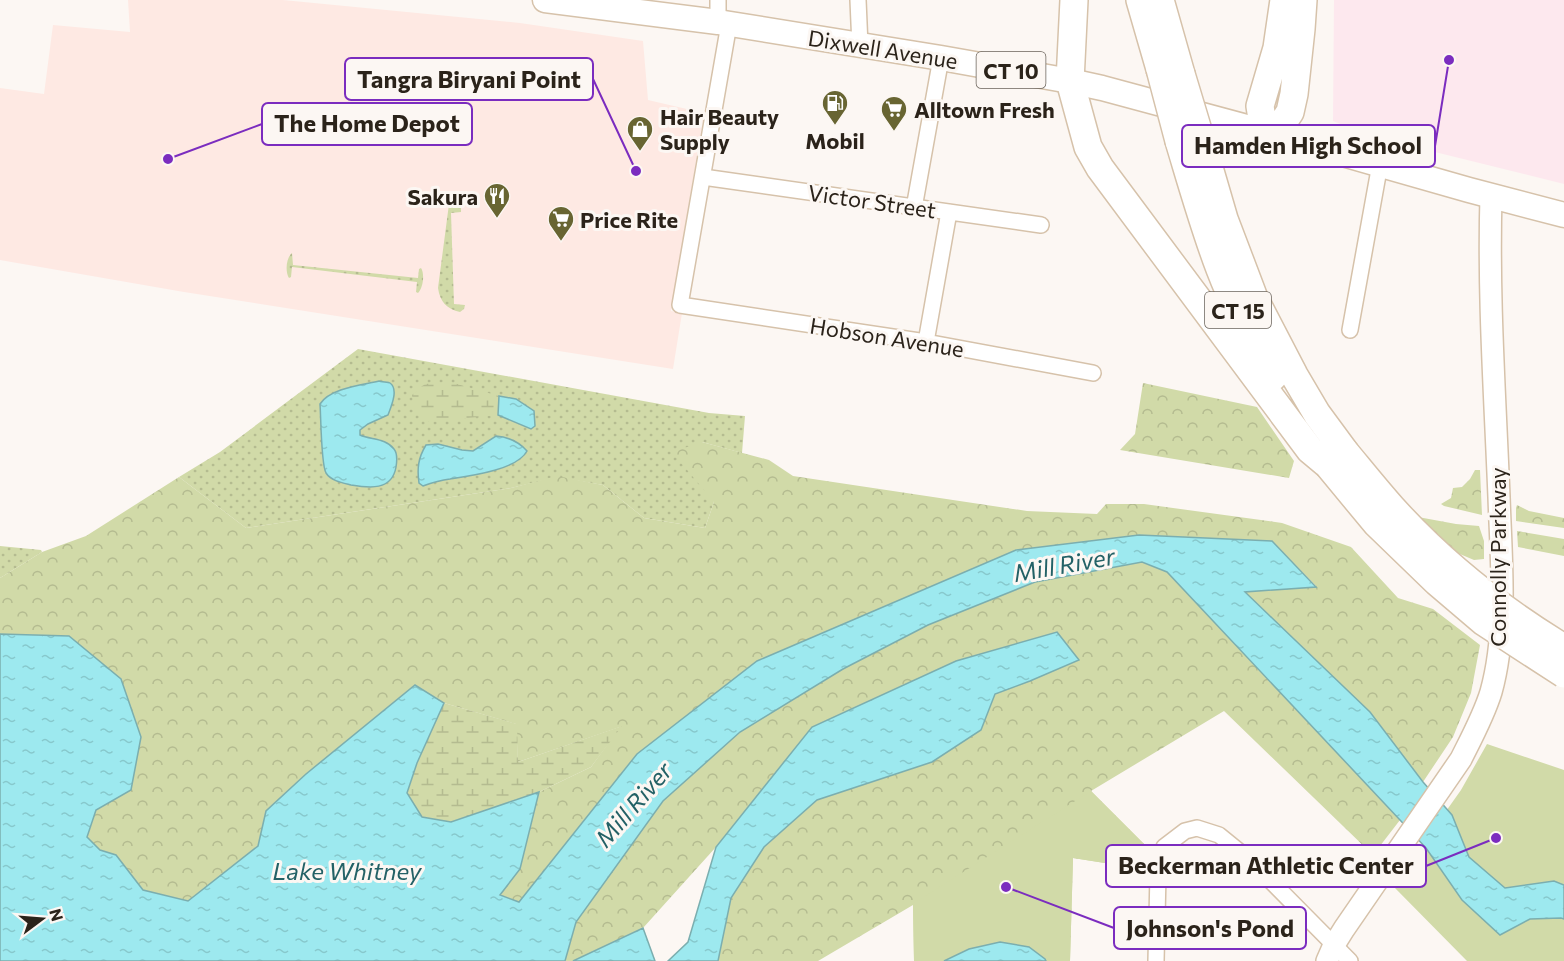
<svg xmlns="http://www.w3.org/2000/svg" width="1564" height="961" font-family="Commissioner,sans-serif">
  <defs>
    <pattern id="grass-dots" width="8" height="8" patternUnits="userSpaceOnUse" patternTransform="scale(1.5)"><rect width="8" height="8" fill="#d1daa8"/><path d="M2 2h.1M6 6h.1" fill="none" stroke="#b4bb90" stroke-width="1.8" stroke-linecap="round"/></pattern>
    <pattern id="forest-crowns" width="20" height="18" patternUnits="userSpaceOnUse" patternTransform="scale(1.5)"><rect width="20" height="18" fill="#d1daa8"/><path d="M2 6a3 3 0 1 1 6 0M12 15a3 3 0 1 1 6 0" fill="none" stroke="#b4bb90"/></pattern>
    <pattern id="wetland-marsh" width="20" height="14" patternUnits="userSpaceOnUse" patternTransform="scale(1.5)"><rect width="20" height="14" fill="#d1daa8"/><path d="M1 5h8M5 5V1M11 12h8M15 12V8" fill="none" stroke="#b4bb90"/></pattern>
    <pattern id="water-ripples" width="26" height="14" patternUnits="userSpaceOnUse" patternTransform="scale(1.5)"><rect width="26" height="14" fill="#9de9ef"/><path d="M2 4q2-2 4 0t4 0M15 11q2-2 4 0t4 0" fill="none" stroke="#87c8cc"/></pattern>
  </defs>
  <rect width="100%" height="100%" fill="#fcf7f3"/>
  <path fill="#fee9e3" d="M 128,0 L 283,0 L 520,23 L 643,41 L 648,100 L 704,113 L 671,311 L 682,313 L 673,369 L 184,292 L 0,260 L 0,88 L 44,94 L 53,25 L 130,32 Z"/>
  <path fill="#fde8ee" d="M 1334,0 L 1564,0 L 1564,184 L 1370,136 L 1333,121 Z"/>
  <path fill="url(#grass-dots)" d="M 454,200 L 459,201 L 461,205 L 461,212 L 451,213 L 454,304 L 465,305 L 464,309 L 460,312 C 447,309 440,302 438,288 L 449,204 L 450,201 Z
    M 292,253 L 293,265 L 418,278 L 419,269 L 421,268 C 425,274 423,288 418,293 L 416,292 L 417,282 L 292,267 L 291,277 L 289,278 C 285,272 286,258 292,253 Z
    M 358,349 L 709,413 L 745,416 L 742,453 L 702,442 L 714,502 L 705,528 L 644,518 L 603,485 L 557,477 L 511,488 L 246,528 L 179,477 L 220,452 Z
    M 0,546 L 41,550 L 42,552 L 0,578 Z"/>
  <path fill="url(#forest-crowns)" d="M 1143,383 L 1257,407 L 1294,461 L 1289,478 L 1120,450 L 1135,434 Z
    M 702,442 L 769,460 L 793,476 L 1027,511 L 1097,514 L 1106,504 L 1144,504 L 1282,523 L 1351,547 L 1398,598 L 1433,609 L 1480,645 L 1471,693 L 1453,737 L 1423,782 L 1370,712 L 1244,591 L 1316,586 L 1272,541 L 1139,535 L 881,609 L 757,661 L 637,754 L 519,902 L 500,895 L 520,869 L 539,792 L 591,767 L 620,727 L 518,762 L 516,724 L 444,703 L 415,685 L 306,774 L 266,811 L 258,846 L 188,901 L 143,890 L 116,855 L 100,850 L 87,837 L 95,810 L 69,636 L 0,634 L 0,578 L 42,552 L 86,536 L 179,477 L 246,528 L 511,488 L 557,476 L 603,485 L 644,518 L 705,528 L 714,502 L 672,452 Z
    M 1475,470 L 1480,470 L 1482,515 L 1444,506 L 1441,504 L 1451,498 L 1453,488 L 1462,487 L 1470,479 Z
    M 1517,505 L 1529,511 L 1564,518 L 1564,528 L 1516,521 L 1516,508 Z
    M 1418,517 L 1456,524 L 1479,526 L 1484,541 L 1484,559 L 1474,560 L 1455,552 Z
    M 1517,531 L 1564,539 L 1564,556 L 1518,547 Z
    M 1142,562 L 1167,572 L 1400,820 L 1373,855 L 1224,711 L 1091,791 L 1148,848 L 1143,869 L 1073,858 L 1070,961 L 914,961 L 913,905 L 818,961 L 718,961 L 731,898 L 764,847 L 817,800 L 932,762 L 981,730 L 995,694 L 812,727 L 716,847 L 643,928 L 573,961 L 565,961 L 576,922 L 663,800 L 740,732 L 843,669 L 928,625 L 1035,582 Z"/>
  <path fill="url(#wetland-marsh)" d="M 450,382 L 499,396 L 498,415 L 429,422 L 414,410 L 412,395 L 425,384 Z
    M 444,703 L 517,724 L 518,762 L 622,726 L 591,767 L 539,792 L 451,822 L 422,817 L 407,794 L 417,763 Z"/>
  <path fill="#d1daa8" d="M 1487,744 L 1564,770 L 1564,961 L 1467,961 L 1393,886 L 1461,790 Z
    M 1091,791 L 1148,848 L 1143,869 L 1073,858 L 1070,961 L 914,961 L 913,904 Z"/>
  <path fill="url(#water-ripples)" stroke="#7baeaf" stroke-width="1.5" d="M 379,381 C 381,382 389,382 390,383 C 399,389 391,407 388,415 L 368,424 L 360,430 L 360,435 C 371,440 386,438 394,449 C 398,454 397,461 396,467 C 392,491 369,488 351,485 C 343,483 331,481 326,473 C 321,464 321,417 320,404 C 330,388 362,385 379,381 Z
    M 499,396 L 516,399 L 534,411 L 535,426 L 531,429 L 498,415 Z
    M 496,436 C 508,437 519,442 527,451 C 517,470 470,476 450,479 C 441,480 431,483 423,486 L 419,483 C 417,469 418,458 426,445 L 438,444 L 462,450 L 473,451 Z
    M 1139,535 L 1272,541 L 1316,587 L 1245,592 L 1370,712 L 1423,782 L 1452,815 L 1469,857 L 1505,888 L 1554,881 L 1564,885 L 1564,919 L 1561,918 L 1530,919 L 1500,935 L 1462,900 L 1426,848 L 1400,820 L 1167,572 L 1142,562 L 1035,582 L 928,625 L 843,669 L 740,732 L 663,801 L 576,922 L 565,961 L 0,961 L 0,634 L 69,636 L 121,679 L 141,737 L 131,790 L 96,810 L 87,837 L 100,850 L 116,855 L 143,890 L 188,901 L 258,846 L 266,811 L 306,774 L 415,685 L 444,703 L 417,763 L 407,793 L 422,817 L 451,822 L 539,792 L 520,869 L 500,895 L 519,902 L 637,754 L 757,661 L 1016,550 Z
    M 1057,632 L 1079,660 L 1030,681 L 995,694 L 981,730 L 932,762 L 817,800 L 764,847 L 731,898 L 718,961 L 668,961 L 688,942 L 716,847 L 812,727 L 956,661 Z
    M 643,928 L 655,961 L 573,961 Z
    M 1000,942 L 1029,947 L 1045,959 L 1046,961 L 944,961 L 969,949 Z"/>
  <g fill="none" stroke-linecap="round" stroke-linejoin="round">
    <g stroke="#d6c2aa" stroke-width="18">
      <path id="street" d="M 718,0 L 718,22
        M 858,0 L 860,46
        M 729,24 L 680,305 L 926,342 L 1093,373
        M 703,177 L 1041,225
        M 914,208 L 941,58
        M 1350,330 L 1380,164
        M 926,342 L 949,212
        M 1156,961 L 1158,874 L 1164,847 L 1185,831 L 1197,828 L 1219,835 L 1251,861 L 1350,961"/>
    </g>
    <g stroke="#d6c2aa" stroke-width="24">
      <path id="secondary" d="M 1327,961 L 1334,945 L 1344,929 L 1461,759 C 1472,737 1484,715 1491,692 C 1508,631 1501,559 1499,497 C 1495,396 1488,296 1491,196"/>
    </g>
    <g stroke="#d6c2aa" stroke-width="27">
      <path id="primary" d="M 545,0 L 718,22 L 941,58 L 1070,81 L 1102,88 L 1269,133 L 1469,190 L 1564,215"/>
    </g>
    <g stroke="#d6c2aa" stroke-width="30">
      <path id="highway" d="M 1074,0 L 1070,81 L 1088,147 L 1100,168 L 1310,450 L 1328,465
        M 1140,0 L 1160,69
        M 1160,0 L 1181,74
        M 1284,0 L 1277,48 L 1260,106 L 1262,119 L 1269,133 L 1282,124 L 1290,112 L 1294,94 L 1301,29 L 1303,0
        M 1179,141 C 1192,184 1204,227 1220,269 C 1234,306 1254,342 1273,377
        M 1203,147 L 1224,219 L 1254,298 L 1294,375 L 1317,414 L 1345,452"/>
    </g>
    <use href="#street" stroke="#fff" stroke-width="15"/>
    <use href="#secondary" stroke="#fff" stroke-width="21"/>
    <use href="#primary" stroke="#fff" stroke-width="24"/>
    <use href="#highway" stroke="#fff" stroke-width="27"/>
    <g stroke="#d6c2aa" stroke-width="30" stroke-linecap="butt">
      <path id="highway-bridge" d="M 1160,69 L 1179,141
        M 1181,74 L 1203,147
        M 1345,452 C 1360,470 1376,490 1392,508 C 1442,563 1501,610 1564,648
        M 1328,465 L 1376,523 L 1437,582 L 1484,622 L 1564,674"/>
    </g>
    <use href="#highway-bridge" stroke="#fff" stroke-width="27"/>
  </g>
  <defs>
    <g id="fuel-pin" transform="scale(1.35)"><path d="M0 17L-7.5 6A9.5 9.5 0 1 1 7.5 6Z" fill="#686532" stroke="#fcf7f3"/><path d="M-5.5-6h7V0h2V4h1.3V-2.5L3-4.5l.8-.8L6-3V5H2.5V1h-1V6h-7ZM-4.2-4.7v3.2H.2V-4.7Z" fill="#fff"/></g>
    <g id="supermarket-pin" transform="scale(1.35)"><path d="M0 17L-7.5 6A9.5 9.5 0 1 1 7.5 6Z" fill="#686532" stroke="#fcf7f3"/><path d="M-6-5.5h2.5l.6 2H6L4.5 2H-2.5L-4.4-4H-6ZM-1.5 3.2a1.3 1.3 0 1 0 .1 0ZM3 3.2a1.3 1.3 0 1 0 .1 0Z" fill="#fff"/></g>
    <g id="shop-pin" transform="scale(1.35)"><path d="M0 17L-7.5 6A9.5 9.5 0 1 1 7.5 6Z" fill="#686532" stroke="#fcf7f3"/><path d="M-5-2.5h2.3a2.7 3.5 0 0 1 5.4 0H5L5.5 6h-11ZM-1.5-2.5h3a1.5 2.3 0 0 0-3 0Z" fill="#fff"/></g>
    <g id="restaurant-pin" transform="scale(1.35)"><path d="M0 17L-7.5 6A9.5 9.5 0 1 1 7.5 6Z" fill="#686532" stroke="#fcf7f3"/><path d="M-5-6h1v4h1v-4h1v4h1v-4h1v5L-1.5 .5V6h-2V.5L-5-1ZM5-6V6H3V1.5H1.5Q1.5-4 5-6Z" fill="#fff"/></g>
  </defs>
  <g fill-rule="evenodd">
    <use href="#fuel-pin" x="835" y="103"/>
    <use href="#supermarket-pin" x="894" y="109"/>
    <use href="#shop-pin" x="640" y="129"/>
    <use href="#restaurant-pin" x="497" y="196"/>
    <use href="#supermarket-pin" x="561" y="219"/>
  </g>
  <g text-anchor="middle" dominant-baseline="central" stroke-width="6" stroke-linejoin="round" paint-order="stroke">
    <g fill="#fcf7f3" stroke="#6a635b" stroke-width="1.5">
      <rect x="976.5" y="52" width="69" height="36" rx="4.5"/>
      <rect x="1205" y="292" width="66" height="36" rx="4.5"/>
    </g>
    <g font-size="21" font-weight="bold" fill="#2b231a">
      <text x="1011" y="70">CT 10</text>
      <text x="1238" y="310">CT 15</text>
    </g>
    <g font-size="22" fill="#2b231a" stroke="#fcf7f3">
      <text transform="translate(883 49) rotate(9)">Dixwell Avenue</text>
      <text transform="translate(872 201) rotate(8)">Victor Street</text>
      <text transform="translate(887 337) rotate(9)">Hobson Avenue</text>
      <text transform="translate(1497 557) rotate(-90)">Connolly Parkway</text>
    </g>
    <g font-size="22" font-weight="bold" fill="#2b231a" stroke="#fcf7f3" text-anchor="start">
      <text x="914" y="109">Alltown Fresh</text>
      <text x="660" y="116">Hair Beauty<tspan x="660" dy="25">Supply</tspan></text>
      <text x="835" y="140" text-anchor="middle">Mobil</text>
      <text x="478" y="196" text-anchor="end">Sakura</text>
      <text x="580" y="219">Price Rite</text>
    </g>
    <g font-size="24" font-style="italic" fill="#236166" stroke="#fcf7f3">
      <text transform="translate(1064 564) rotate(-10)">Mill River</text>
      <text transform="translate(633 804) rotate(-49)">Mill River</text>
      <text x="347" y="870">Lake Whitney</text>
    </g>
  </g>
  <path fill="none" stroke="#7b2cbf" stroke-width="2" d="M636 171L593 79M168 159L262 124M1449 60L1435 146M1496 838L1426 866M1006 887L1114 928"/>
  <g fill="#7b2cbf" stroke="#fcf7f3" stroke-width="2">
    <circle cx="636" cy="171" r="6"/>
    <circle cx="168" cy="159" r="6"/>
    <circle cx="1449" cy="60" r="6"/>
    <circle cx="1496" cy="838" r="6"/>
    <circle cx="1006" cy="887" r="6"/>
  </g>
  <g fill="#fcf7f3" stroke="#7b2cbf" stroke-width="2">
    <rect x="345" y="58" width="248" height="42" rx="6"/>
    <rect x="262" y="103" width="210" height="42" rx="6"/>
    <rect x="1182" y="125" width="253" height="42" rx="6"/>
    <rect x="1106" y="845" width="320" height="42" rx="6"/>
    <rect x="1114" y="907" width="192" height="42" rx="6"/>
  </g>
  <g font-size="24" text-anchor="middle" font-weight="bold" fill="#2b231a">
    <text x="469" y="88">Tangra Biryani Point</text>
    <text x="367" y="132">The Home Depot</text>
    <text x="1308" y="154">Hamden High School</text>
    <text x="1266" y="874">Beckerman Athletic Center</text>
    <text x="1210" y="937">Johnson's Pond</text>
  </g>
  <g transform="translate(42 919) rotate(74)" stroke="#fcf7f3" stroke-width="4.5" paint-order="stroke">
  <path d="M0-4.5L10 22L0 15L-10 22Z" fill="#2b231a"/>
  <text y="-9" font-size="16" font-weight="bold" text-anchor="middle" fill="#2b231a">N</text>
  </g>
</svg>
